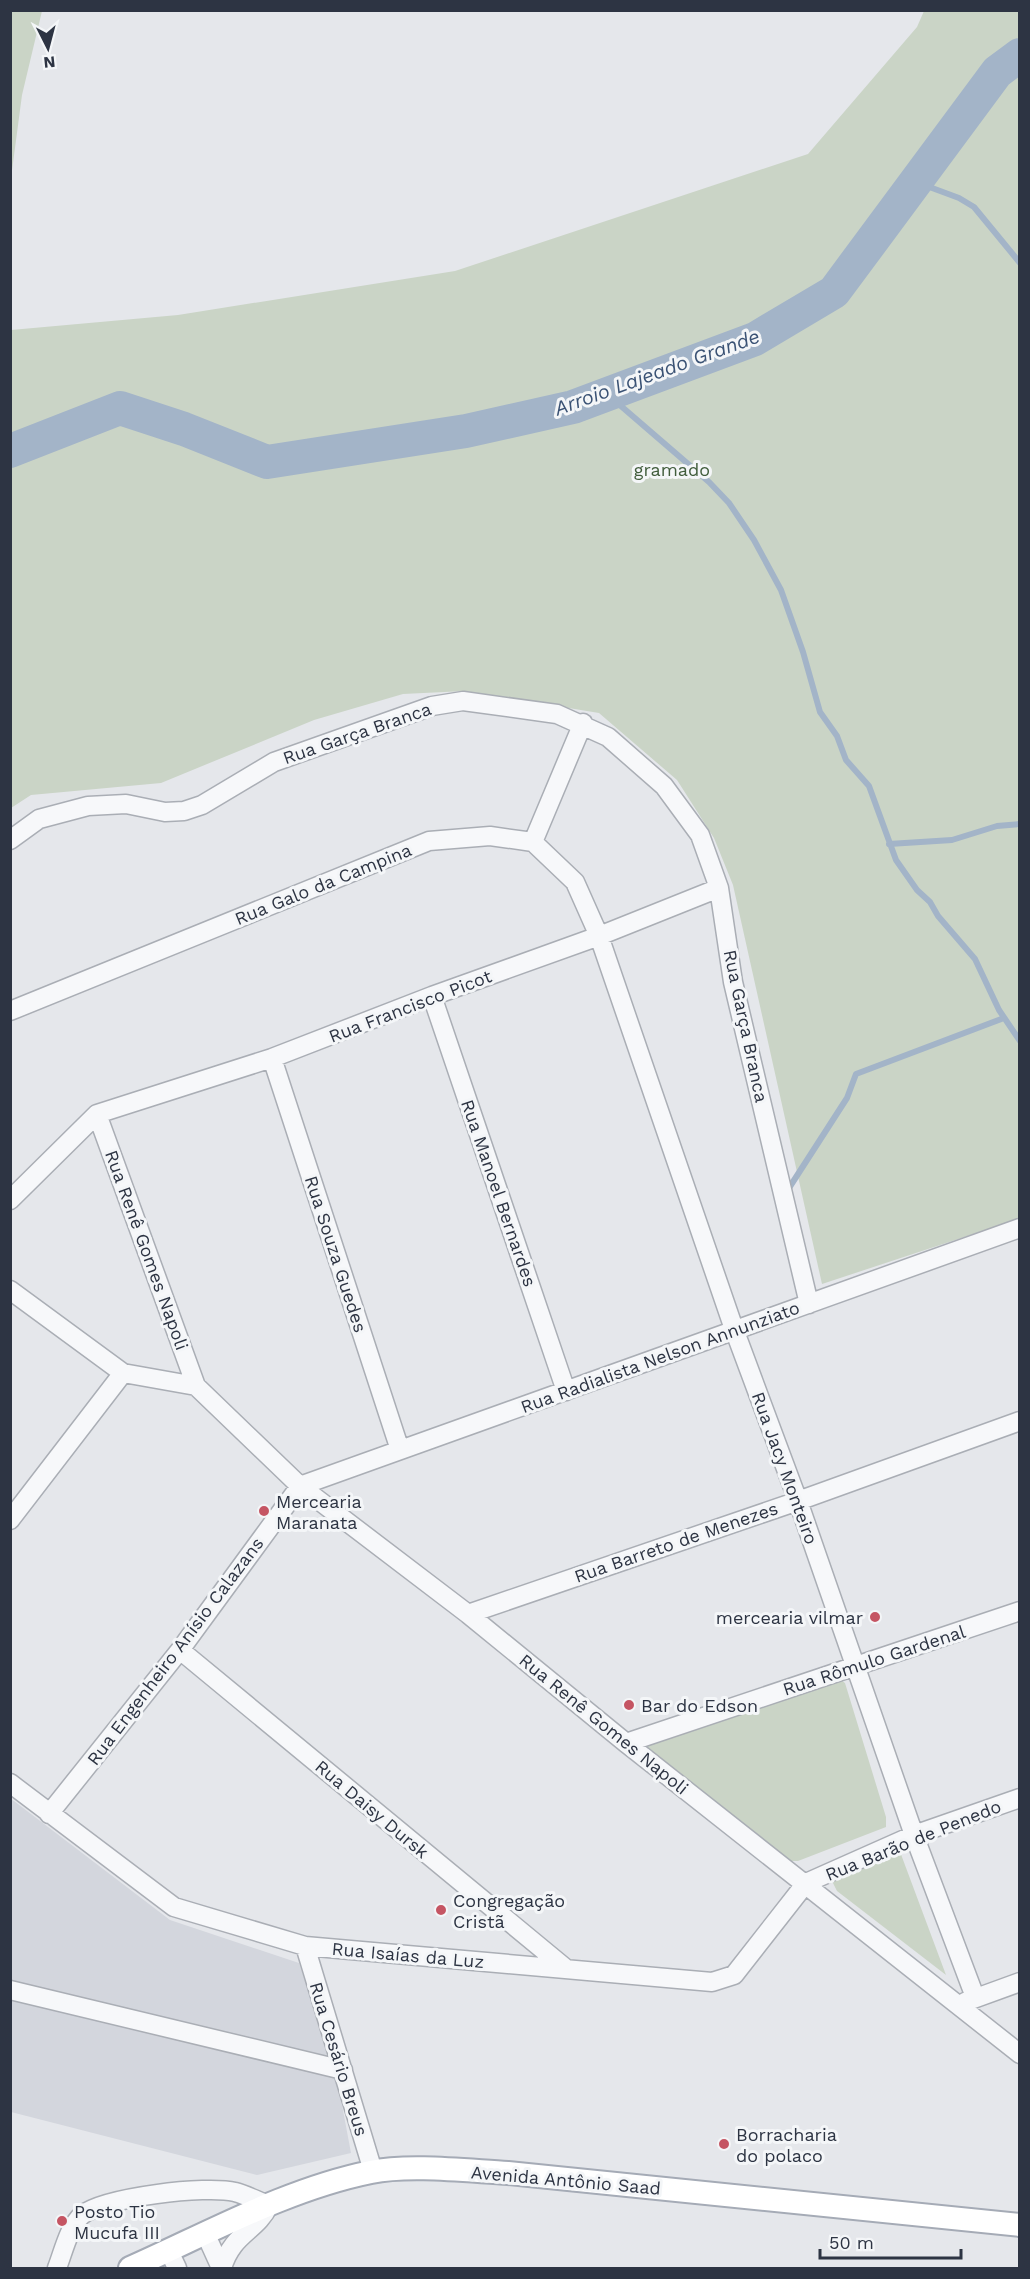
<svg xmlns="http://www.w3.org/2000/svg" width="1030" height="2279" font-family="'Work Sans',sans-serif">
  <rect width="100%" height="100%" fill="#e5e7eb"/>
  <path fill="#d3d6dd" d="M 10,1798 L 170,1920 L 299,1963 L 336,2073 L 351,2153 L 257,2175 L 11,2112 Z"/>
  <path fill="#cad4c6" d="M 11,10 L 42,11 L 22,95 L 11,178 Z
    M 924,11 L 1019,11 L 1019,1219 L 822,1284 L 733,885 L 714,838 L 677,780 L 599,713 L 465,691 L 403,694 L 314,720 L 161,783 L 31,795 L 11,808 L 11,330 L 178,315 L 455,271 L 808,154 L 917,27 Z
    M 838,1678 L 845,1683 L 886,1817 L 886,1827 L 798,1861 L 789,1861 L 646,1750 L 648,1742 Z
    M 899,1849 L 946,1975 L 837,1891 L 832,1881 Z"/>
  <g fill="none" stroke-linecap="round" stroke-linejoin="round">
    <path stroke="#a3b4c8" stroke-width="6" d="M 916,182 L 959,198 L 974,207 L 1020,263
      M 607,394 L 709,482 L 729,503 L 754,540 L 781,590 L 803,652 L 820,712 L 837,736 L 846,760 L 869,786 L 896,860 L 917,890 L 930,902 L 938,916 L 975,959 L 999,1010 L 1020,1041
      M 889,844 L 952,840 L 997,826 L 1020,824
      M 789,1188 L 847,1098 L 856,1074 L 1004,1018"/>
    <path stroke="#a3b4c8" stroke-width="34" d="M 10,451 L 120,408 L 184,429 L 267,462 L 466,431 L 573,407 L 755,339 L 834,292 L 997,72 L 1020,55"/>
    <g stroke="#aaaeb5" stroke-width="21">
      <path id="minor" d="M 10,840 L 39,819 L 88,806 L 126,804 L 165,812 L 184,811 L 202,805 L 274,762 L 432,706 L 463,701 L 557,714 L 608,737 L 664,786 L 700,835 L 719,888 L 733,982 L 809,1304
        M 533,842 L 583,723
        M 432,996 L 566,1391
        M 10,1011 L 429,841 L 490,836 L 533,842 L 575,882 L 599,936 L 734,1329 L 798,1501 L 914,1835 L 975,1997
        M 272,1058 L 400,1450
        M 97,1114 L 196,1386 L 300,1486 L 468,1614 L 626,1743 L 1020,2054
        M 10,1200 L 97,1114 L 272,1058 L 432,996 L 599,936 L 719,888
        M 10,1290 L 123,1373 L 196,1386
        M 10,1520 L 123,1373
        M 468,1614 L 798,1501 L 1020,1421
        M 180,1650 L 564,1967
        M 626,1743 L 1020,1611
        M 10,1783 L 174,1907 L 305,1946 L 712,1982 L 734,1975 L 806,1883 L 914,1835 L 1020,1798
        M 49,1814 L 180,1650 L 300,1486 L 1020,1228
        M 305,1946 L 373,2171
        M 10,1990 L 343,2070
        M 965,2002 L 1020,1982
        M 206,2235 L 221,2268
        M 169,2251 L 177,2268
        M 57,2268 C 63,2253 69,2226 82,2215 C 105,2197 206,2185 235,2192 C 246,2195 258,2201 269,2205 C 257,2232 233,2232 222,2268"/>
    </g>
    <g stroke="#a5abb6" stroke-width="26">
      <path id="major" d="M 130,2268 C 209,2233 287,2189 371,2172 C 409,2164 469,2171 508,2173 L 1020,2225"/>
    </g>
    <use href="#minor" stroke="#f7f8fa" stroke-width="18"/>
    <use href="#major" stroke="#fff" stroke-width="22"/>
  </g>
  <g fill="#c55563" stroke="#f4f6f8" stroke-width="2">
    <circle cx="264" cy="1511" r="6"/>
    <circle cx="875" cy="1617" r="6"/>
    <circle cx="629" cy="1705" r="6"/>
    <circle cx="441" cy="1910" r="6"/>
    <circle cx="724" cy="2144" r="6"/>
    <circle cx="62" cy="2221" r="6"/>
  </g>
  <g text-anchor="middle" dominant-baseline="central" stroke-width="6" stroke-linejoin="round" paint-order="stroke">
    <g font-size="18" fill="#415d3c" stroke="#f4f6f8">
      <text x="672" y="469">gramado</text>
    </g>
    <g font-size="18" fill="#2d3443" stroke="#f4f6f8">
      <text transform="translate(357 733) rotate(-19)">Rua Garça Branca</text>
      <text transform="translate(323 884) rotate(-22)">Rua Galo da Campina</text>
      <text transform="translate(410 1006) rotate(-21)">Rua Francisco Picot</text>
      <text transform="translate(746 1026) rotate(78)">Rua Garça Branca</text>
      <text transform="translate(499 1193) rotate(71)">Rua Manoel Bernardes</text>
      <text transform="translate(147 1250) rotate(70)">Rua Renê Gomes Napoli</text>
      <text transform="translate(336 1254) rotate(72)">Rua Souza Guedes</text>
      <text transform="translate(660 1357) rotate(-20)">Rua Radialista Nelson Annunziato</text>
      <text transform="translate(785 1468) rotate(70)">Rua Jacy Monteiro</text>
      <text transform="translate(676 1542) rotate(-19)">Rua Barreto de Menezes</text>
      <text transform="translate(175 1651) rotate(-53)">Rua Engenheiro Anísio Calazans</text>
      <text transform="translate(874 1660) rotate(-18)">Rua Rômulo Gardenal</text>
      <text transform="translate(604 1724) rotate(39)">Rua Renê Gomes Napoli</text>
      <text transform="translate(372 1809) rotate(40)">Rua Daisy Dursk</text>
      <text transform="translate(913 1840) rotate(-22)">Rua Barão de Penedo</text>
      <text transform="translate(408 1955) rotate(5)">Rua Isaías da Luz</text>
      <text transform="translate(339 2059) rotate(73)">Rua Cesário Breus</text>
      <text transform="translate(566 2180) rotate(5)">Avenida Antônio Saad</text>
    </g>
    <g font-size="18" fill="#2d3443" stroke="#f4f6f8" text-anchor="start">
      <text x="276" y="1501">Mercearia<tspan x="276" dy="21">Maranata</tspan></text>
      <text x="863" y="1617" text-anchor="end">mercearia vilmar</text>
      <text x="641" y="1705">Bar do Edson</text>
      <text x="453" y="1900">Congregação<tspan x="453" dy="21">Cristã</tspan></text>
      <text x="736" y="2134">Borracharia<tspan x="736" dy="21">do polaco</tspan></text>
      <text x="74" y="2211">Posto Tio<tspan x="74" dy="21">Mucufa III</tspan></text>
    </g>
    <g font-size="20" font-style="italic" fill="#3a5274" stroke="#f4f6f8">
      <text transform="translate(657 372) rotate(-20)">Arroio Lajeado Grande</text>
    </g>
  </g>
  <rect width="1030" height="2279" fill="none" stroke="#2d3443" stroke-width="24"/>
  <g transform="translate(48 48) rotate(174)" stroke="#f4f6f8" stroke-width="4.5" paint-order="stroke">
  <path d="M0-4.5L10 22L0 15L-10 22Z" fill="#2d3443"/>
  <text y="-9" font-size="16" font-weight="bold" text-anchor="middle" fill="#2d3443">N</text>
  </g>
  <path d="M820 2249v9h141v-9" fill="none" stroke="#2d3443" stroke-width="3"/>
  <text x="829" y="2249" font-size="18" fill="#2d3443" stroke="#f4f6f8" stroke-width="4.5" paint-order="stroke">50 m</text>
</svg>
